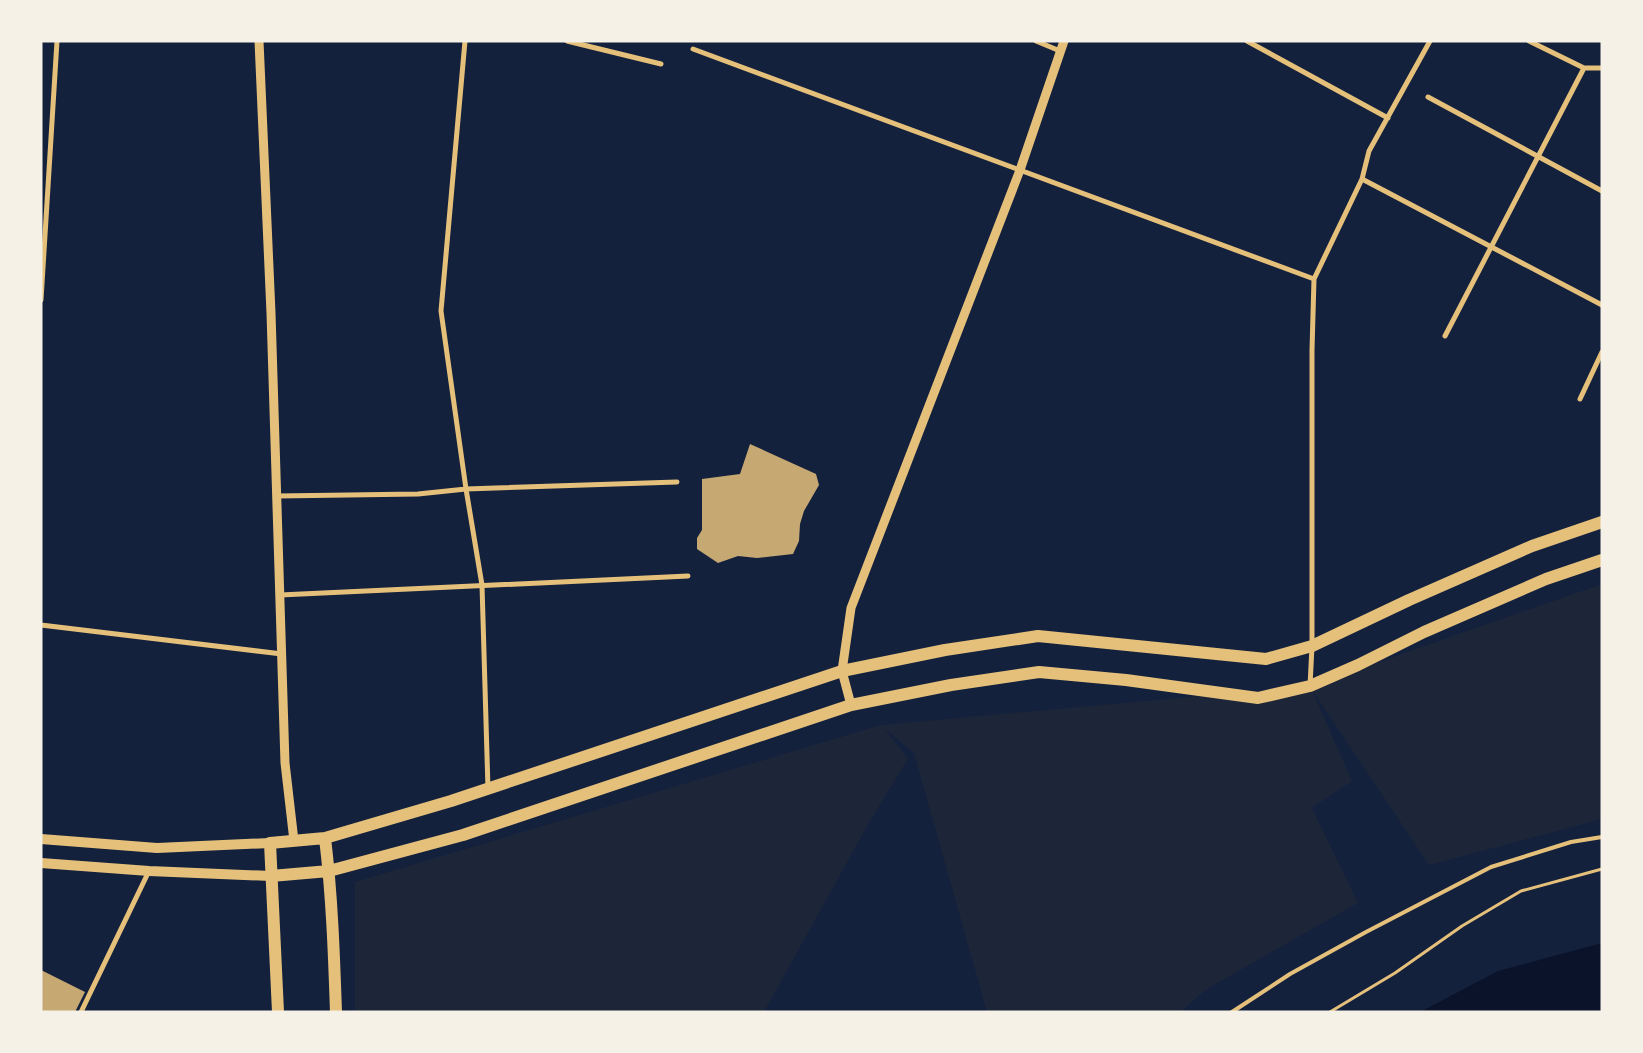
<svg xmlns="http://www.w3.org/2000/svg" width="1643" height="1053" font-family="'Exo 2',sans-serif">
  <rect width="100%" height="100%" fill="#14213d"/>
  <path fill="#1d2539" d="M 1602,584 L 1602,819 L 1429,865 L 1312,690 L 1352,781 L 1312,808 L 1358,903 L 1207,989 L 1180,1012 L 987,1012 L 914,753 L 884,728 L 908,759 L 870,821 L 764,1012 L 355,1012 L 355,882 L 881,725 L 1310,686 Z"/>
  <path fill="#0b132b" d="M 1602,943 L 1602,1012 L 1420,1012 L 1498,971 Z"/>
  <path fill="#c6a872" d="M 750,444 L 816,474 L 819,485 L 804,511 L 800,524 L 799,541 L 793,554 L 757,558 L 738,556 L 718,563 L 697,549 L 697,538 L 702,530 L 702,479 L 740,474 Z
    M 41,970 L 85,992 L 75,1012 L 41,1012 Z"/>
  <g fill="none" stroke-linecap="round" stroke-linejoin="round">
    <path stroke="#e5c07b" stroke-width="3" d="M 1330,1012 L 1395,973 L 1462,926 L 1521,891 L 1602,869"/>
    <path stroke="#e5c07b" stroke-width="4" d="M 1232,1012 L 1290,974 L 1366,932 L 1491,867 L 1571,842 L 1602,837"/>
    <path stroke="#e5c07b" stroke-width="5" d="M 465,41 L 441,311 L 466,489 L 482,585 L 488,789
      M 567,41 L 661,64
      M 1036,41 L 1060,51
      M 1247,41 L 1388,118
      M 1529,41 L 1584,68 L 1602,68
      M 693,49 L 1314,279
      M 1428,97 L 1602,191
      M 1362,179 L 1602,305
      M 41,300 L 57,41
      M 1445,336 L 1584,68
      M 1580,399 L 1602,352
      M 277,496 L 418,494 L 466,489 L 677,482
      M 280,595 L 688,576
      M 41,625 L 282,654
      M 1310,686 L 1312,646 L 1312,350 L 1314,279 L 1362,179 L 1369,151 L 1430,41
      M 81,1012 L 149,871"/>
    <path stroke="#e5c07b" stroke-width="9" d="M 259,41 L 271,313 L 285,763 L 294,841
      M 851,705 L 842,671 L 851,608 L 1020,170 L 1064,41"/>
    <path stroke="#e5c07b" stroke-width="10" d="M 41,839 L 157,848 L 270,843
      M 41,863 L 149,871 L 271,876"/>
    <path stroke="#e5c07b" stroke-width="12" d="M 325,838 C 332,896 334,954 336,1012
      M 271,876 L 329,871 L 463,835 L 851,705 L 951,685 L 1039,672 L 1126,680 L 1258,698 L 1310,686 L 1358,665 L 1424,632 L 1546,579 L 1602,560
      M 278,1012 L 270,843 L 325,838 L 451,801 L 842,671 L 945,650 L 1038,636 L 1266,659 L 1312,646 L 1409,600 L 1532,546 L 1602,522"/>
  </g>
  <rect width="1643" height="1053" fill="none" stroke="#f6f1e7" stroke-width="85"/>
</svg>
